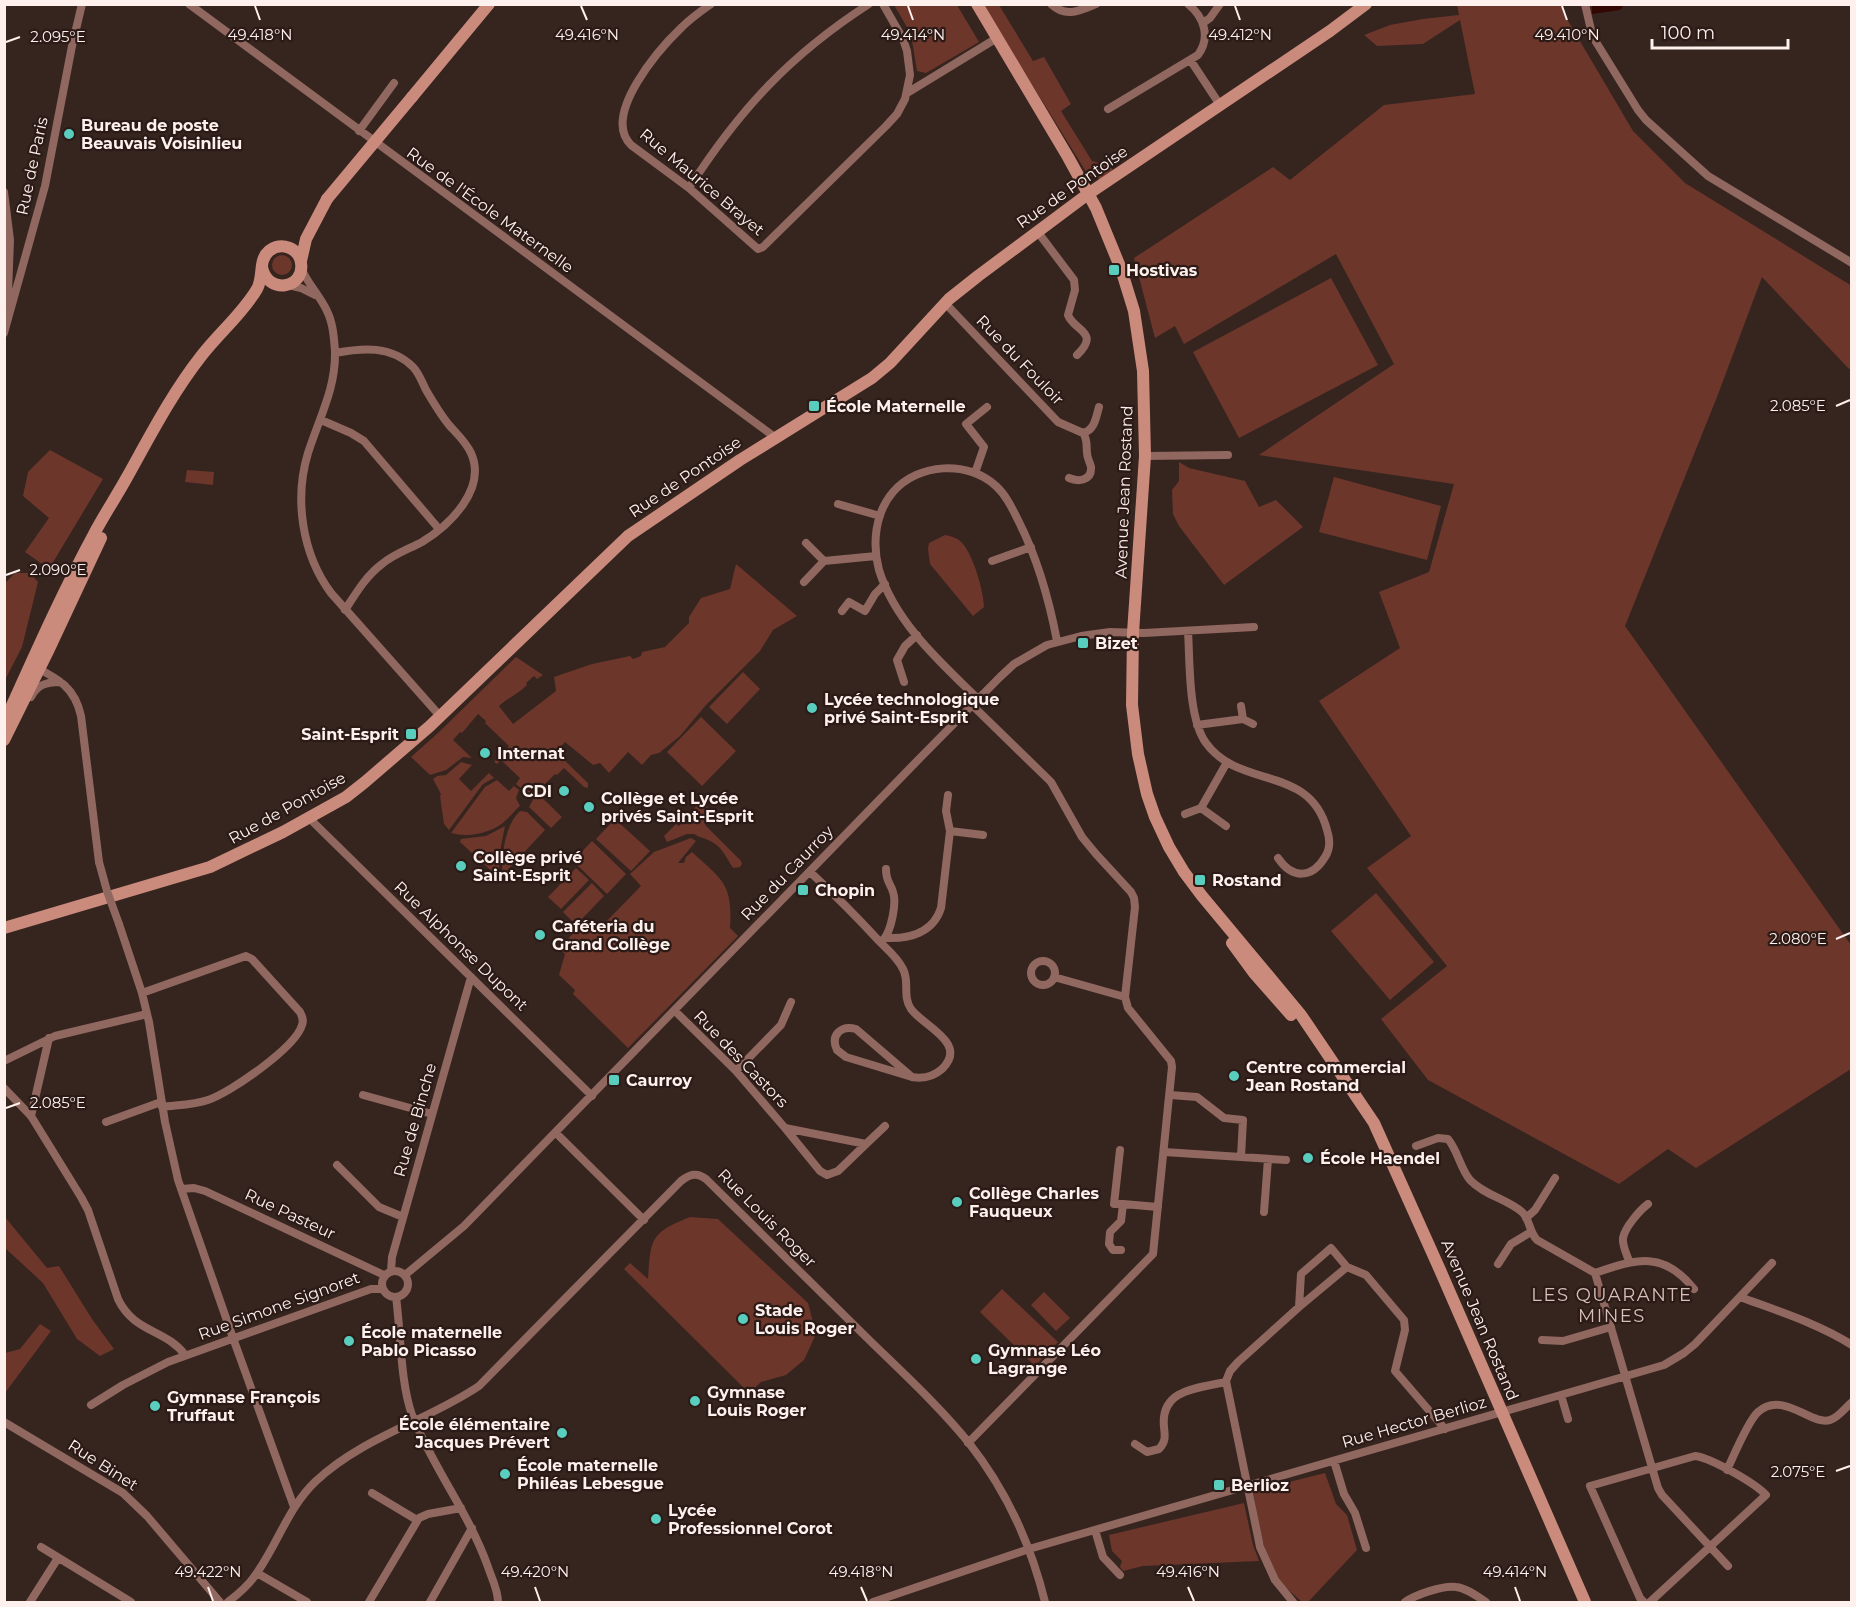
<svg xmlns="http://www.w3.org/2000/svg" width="1856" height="1607" font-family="Montserrat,sans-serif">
  <rect width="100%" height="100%" fill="#36241f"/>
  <path fill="#6c362b" d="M 894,5 L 957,5 L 979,42 L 926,73 L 917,71 L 911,34 Z
    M 983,5 L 999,5 L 1033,61 L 1044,57 L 1071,104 L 1061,111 L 1092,161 L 1111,166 L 1113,171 L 1100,180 L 1088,175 Z
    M 1562,5 L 1564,14 L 1633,131 L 1685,183 L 1852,286 L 1852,367 L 1849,369 L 1762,277 L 1717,397 L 1625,626 L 1851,945 L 1851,1069 L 1696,1168 L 1668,1149 L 1619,1184 L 1428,1080 L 1381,1019 L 1447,966 L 1367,868 L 1411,836 L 1319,701 L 1400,648 L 1379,592 L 1429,572 L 1454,484 L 1259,455 L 1394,364 L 1336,254 L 1184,344 L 1175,326 L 1155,338 L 1134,258 L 1273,167 L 1290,180 L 1384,105 L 1475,94 L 1460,20 L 1423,44 L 1377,46 L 1364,35 L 1390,25 L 1423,19 L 1459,15 L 1457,5 Z
    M272 265a10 10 0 1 1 20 0a10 10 0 1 1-20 0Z
    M 1331,278 L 1378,365 L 1239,438 L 1193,352 Z
    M 50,450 L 103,479 L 49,569 L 25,552 L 49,518 L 23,496 L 28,472 Z
    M 1179,462 L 1189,468 L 1245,481 L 1259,507 L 1276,500 L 1303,527 L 1224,585 L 1179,526 L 1173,514 L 1172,490 L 1179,481 Z
    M 187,470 L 214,472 L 213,485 L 185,482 Z
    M 1334,477 L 1441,506 L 1427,560 L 1319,532 Z
    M 945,535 C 951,536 958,538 962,543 C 973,554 984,592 984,607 L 973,616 L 930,564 L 928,549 L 929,543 Z
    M 736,564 L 797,616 L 773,630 L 760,651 L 706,705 L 680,736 L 659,753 L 651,755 L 642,765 L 628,752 L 609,773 L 600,763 L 593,765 L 565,742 L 556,752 L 588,783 L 588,788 L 584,787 L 564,768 L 557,775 L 555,774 L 538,791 L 529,787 L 522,789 L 516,784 L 520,778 L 501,760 L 497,764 L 494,762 L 509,746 L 485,723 L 486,721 L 478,714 L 462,733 L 460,732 L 453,740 L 472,758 L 463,757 L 446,770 L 430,775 L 411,757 L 438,733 L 516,657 L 543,675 L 537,679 L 534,676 L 526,683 L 527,685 C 518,694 508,698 499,706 L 513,724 L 556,691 L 554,677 L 592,664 L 630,656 L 633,659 L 641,656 L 642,652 L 665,647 L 689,623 L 689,617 L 701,598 L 730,589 Z
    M 15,573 L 30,573 L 38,582 L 22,647 L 5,680 L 5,583 Z
    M 743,672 L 760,689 L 727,724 L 709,707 Z
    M 701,717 L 736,751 L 702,786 L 667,752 Z
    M 461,762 L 472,765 L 459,779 L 471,791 L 489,773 L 494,778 L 483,784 L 449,830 L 444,824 L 440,796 L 441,794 L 433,779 L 437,776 L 446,775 Z
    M 497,780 L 509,791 L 514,786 L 519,790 L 516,798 L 520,806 C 515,810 511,816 506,820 C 493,833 469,838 451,833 L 485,787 Z
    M 525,790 C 540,792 551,807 562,817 L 551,828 L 529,807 L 535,796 L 531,792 L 523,796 L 522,794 Z
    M 705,802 L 713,817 L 705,825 L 741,861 L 742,864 L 740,867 L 733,868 C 727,859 723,848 712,842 C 706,838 700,838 694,834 L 687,834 L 667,842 L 664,836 L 676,824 L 679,826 L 699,803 Z
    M 520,811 L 527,812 L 545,830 L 502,876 C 502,855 504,826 520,811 Z
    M 615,819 L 650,851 L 631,871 L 596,839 Z
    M 505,826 L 501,846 L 498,877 L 460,842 L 461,839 L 486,836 Z
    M 691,838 L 696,841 L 678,863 L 684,863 L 686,857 L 692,852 C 722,880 733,883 730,928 L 738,936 L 628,1048 L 573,994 L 575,990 L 559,975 L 565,954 L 560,949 L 583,921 L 595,933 L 641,886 L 630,874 L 654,852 Z
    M 592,841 L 626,874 L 607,894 L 573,861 Z
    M 576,868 L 589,880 L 561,909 L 548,897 Z
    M 592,883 L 604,896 L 576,925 L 563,912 Z
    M 1376,893 L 1434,962 L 1390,1000 L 1331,931 Z
    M 5,1217 L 47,1268 L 59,1266 L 92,1319 L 114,1349 L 100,1356 L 77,1339 L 43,1283 L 5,1248 Z
    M 690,1217 L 718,1219 L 808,1303 L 816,1334 L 804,1360 L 786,1375 L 761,1382 L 749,1393 L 624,1269 L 630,1263 L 648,1279 C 651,1238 650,1233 690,1217 Z
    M 1002,1289 L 1058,1342 L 1035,1366 L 980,1312 Z
    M 1044,1292 L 1070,1318 L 1056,1331 L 1031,1305 Z
    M 40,1324 L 51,1331 L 5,1393 L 5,1353 L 20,1349 Z
    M 1325,1473 L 1336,1504 L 1347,1515 L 1357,1550 L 1308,1602 L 1302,1602 C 1295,1596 1287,1589 1281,1582 C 1262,1557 1259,1521 1253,1491 Z
    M 1244,1503 L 1253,1545 L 1259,1561 L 1143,1566 L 1123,1571 L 1120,1567 L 1122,1561 L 1112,1551 L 1109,1535 Z"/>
  <path fill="#330702" d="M 1592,5 L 1592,4 L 1624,5 L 1620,10 L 1592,14 Z"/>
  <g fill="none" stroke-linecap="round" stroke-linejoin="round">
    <path stroke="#90685f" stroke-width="8" d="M 189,4 L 776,438
      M 711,4 C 701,11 691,18 682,27 C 660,48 601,115 631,145 L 689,188 L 758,249 L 763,247 L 886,126 L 897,114 L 905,99 L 910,75 L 907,51 L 903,39 L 883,4
      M 1051,4 C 1066,18 1079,11 1096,4
      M 1585,4 L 1591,30 L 1596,42 L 1638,110 L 1646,120 L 1708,176 L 1852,263
      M 1203,23 L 1210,18 L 1220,4
      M 1191,61 L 1220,105
      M 907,93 L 997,38
      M 1108,109 L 1198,55 C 1211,37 1204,17 1188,4
      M 359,131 L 394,83
      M 689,188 C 740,109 790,55 869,4
      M 4,192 L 10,240 L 8,293 L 9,307
      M 1037,231 L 1074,280 L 1075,290 L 1068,315 C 1074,331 1101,332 1077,355
      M 301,268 C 308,284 320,296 327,311 C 333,323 334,338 335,351 C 336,389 319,418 308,453 C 294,499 302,554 331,593 L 440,716
      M 288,285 L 301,288 L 315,295
      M 945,303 L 1058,422 L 1083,433 C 1088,440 1086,445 1087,453 C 1087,458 1090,462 1091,467 C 1092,481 1078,482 1069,478
      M 4,333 L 45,186 L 72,46 L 82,4
      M 335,353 C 362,348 391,345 413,367 C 419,373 422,382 426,390 C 433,402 440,414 449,425 C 457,434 466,442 471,453 C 487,489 450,525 422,542 C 409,549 394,554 382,564 C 366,576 356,593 345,610
      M 321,420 L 351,433 L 364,441 L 439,529
      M 1083,433 C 1095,430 1096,417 1099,407
      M 1145,456 L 1228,455
      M 975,473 L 984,447 L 966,424 L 987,407
      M 838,504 L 880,516
      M 806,543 L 824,561
      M 992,561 L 1031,547
      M 804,582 L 824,561 L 876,556
      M 842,611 L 849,602 L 865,611 L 875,594 L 885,584
      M 1188,631 C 1190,662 1188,718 1206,743 C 1240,790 1310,764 1327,830 C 1330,839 1331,848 1325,857 C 1312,879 1292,879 1278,858
      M 35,667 C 59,679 75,688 81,716 L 99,862
      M 904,682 L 897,660 L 905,646 L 917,635
      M 31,697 C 37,685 46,682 60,682
      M 978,699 C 940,662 895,622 879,570 C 872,544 875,513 893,492 C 918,463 968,460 996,486 C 1006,495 1012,508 1018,520 C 1038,559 1049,599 1057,641
      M 1241,706 L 1243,719
      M 1197,725 L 1243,719 L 1253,724
      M 1185,814 L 1201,808
      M 309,818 L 592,1096
      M 1226,826 L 1201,808 L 1226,764
      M 950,831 L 983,835
      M 810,872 C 834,894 857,917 879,941 C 887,949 898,958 903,969 C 910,982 902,996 911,1009 C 923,1026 969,1043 942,1069 C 933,1077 923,1079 912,1077 L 846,1057 L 837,1050 C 830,1035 841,1025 856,1029 L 912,1077
      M 119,924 L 142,993 L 149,1022 L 165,1122 L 178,1180 L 233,1338 L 294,1507
      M 886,938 C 909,939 933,933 941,908 L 950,831 L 946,811 L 948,795
      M 883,940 C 891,932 897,903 893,892 C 890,882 886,882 886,869
      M1031 973a12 12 0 1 1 24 0a12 12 0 1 1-24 0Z
      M 1054,977 L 1125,997
      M 142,993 L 246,956 L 252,959 L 300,1012 C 302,1016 304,1020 302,1025 C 296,1047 230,1093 208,1100 C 194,1105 177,1105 162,1107
      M 675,1011 L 736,1071 L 785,1128 L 866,1144 L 885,1126
      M 4,1061 L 55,1036 L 147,1014
      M 736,1071 L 781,1025 L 791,1002
      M 4,1088 L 31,1116 L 81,1197 L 88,1210 L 118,1299 C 134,1333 166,1329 185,1355
      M 363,1095 L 432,1114
      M 1170,1095 L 1197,1097 L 1224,1118 L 1243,1120 L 1241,1157
      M 31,1116 L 49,1038
      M 106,1122 L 161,1102
      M 785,1128 L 820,1171 L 827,1175 L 838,1171 L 866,1144
      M 556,1133 L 644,1220
      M 1416,1146 L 1438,1138 L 1448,1139 C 1458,1151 1460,1168 1470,1180 C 1484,1195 1507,1199 1522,1212 C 1530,1219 1529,1232 1537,1240 L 1595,1273 L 1658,1488 L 1662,1495 L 1728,1566
      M 1120,1150 L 1114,1204 L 1123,1204 L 1121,1221 L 1110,1232 L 1109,1244 L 1113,1250 L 1121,1250
      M 1164,1152 L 1286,1160
      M 337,1165 L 379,1207 L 403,1217
      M 181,1189 L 194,1188 L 205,1191 L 384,1275
      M 1123,1204 L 1158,1207
      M 1264,1212 L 1268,1159
      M 1526,1218 L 1535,1210 L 1555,1178
      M 1629,1261 C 1627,1255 1622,1245 1623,1238 C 1625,1227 1640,1210 1648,1204
      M 1498,1264 L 1511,1244 L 1531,1232
      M382 1284a13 13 0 1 1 26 0a13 13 0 1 1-26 0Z
      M 391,1271 L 392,1257 L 471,977
      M 1595,1273 C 1637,1259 1663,1250 1694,1289
      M 405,1275 L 464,1226 L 920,758 L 1000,677 L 1014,664 L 1047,645 L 1081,636 L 1110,632 L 1144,633 L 1254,627
      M 396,1297 C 401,1333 400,1381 412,1415 C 433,1468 469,1513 488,1567 C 492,1579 498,1590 498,1602
      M 1740,1297 C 1778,1311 1817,1323 1852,1345
      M 1299,1307 L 1301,1274 L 1331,1248 L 1347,1267 L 1366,1275 L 1404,1320 L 1405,1330 L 1395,1371 L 1445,1429
      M 1542,1340 L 1563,1341 L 1611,1327
      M 1561,1395 L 1568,1419
      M 91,1405 L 123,1385 L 168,1362 L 371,1289 L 383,1289
      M 4,1422 L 123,1493 L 147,1516 L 220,1602
      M 968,1443 L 1153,1254 L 1172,1067 L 1171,1061 L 1128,1008 L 1125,997 L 1135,907 L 1134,898 L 1131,892 L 1096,854 L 1082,837 L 1051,782 L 972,705
      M 1135,1444 L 1147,1452 L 1159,1449 C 1166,1442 1165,1436 1164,1427 C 1160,1389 1198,1388 1226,1382
      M 1334,1461 L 1344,1494 L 1355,1513 L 1366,1548
      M 1727,1470 C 1734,1455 1748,1421 1758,1412 C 1783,1390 1811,1426 1830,1420 C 1838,1418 1845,1408 1852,1402
      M 372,1493 L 417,1520
      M 1095,1530 L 1103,1557 L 1120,1575
      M 41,1547 L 131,1602
      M 257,1573 L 307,1602
      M 30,1602 L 58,1558
      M 228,1602 C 237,1595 247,1587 254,1577 C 277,1546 288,1507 316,1481 C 363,1437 427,1421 479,1386 L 681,1181 C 690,1174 697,1172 706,1179 C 755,1228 805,1277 855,1326 C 893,1364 935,1401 969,1443 C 1006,1490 1031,1545 1045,1602
      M 369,1602 L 419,1518 L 428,1514 L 461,1508
      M 430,1602 L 472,1528
      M 873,1602 L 1029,1549 L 1664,1365 L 1684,1353 L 1695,1344 L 1772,1263
      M 1293,1602 L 1275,1580 L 1260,1547 L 1226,1381 L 1230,1371 L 1238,1362 L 1299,1307 L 1347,1267
      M 1405,1602 C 1415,1595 1443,1585 1456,1587 C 1466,1588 1477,1596 1486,1602
      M 1644,1602 L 1640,1598 L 1590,1486 L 1695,1456 C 1711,1458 1755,1483 1766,1495 L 1650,1602"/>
    <path stroke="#ca8b7c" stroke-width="12" d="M 977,4 L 1068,157 L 1096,208 L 1121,269 L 1134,311 L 1143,371 L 1145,456 L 1133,633 L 1132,705 L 1138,754 L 1147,794 L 1155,817 L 1169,847 L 1184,872 L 1202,896 L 1301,1015 L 1374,1123 L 1440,1270 L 1585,1602
      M 412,97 L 489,4
      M 301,261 L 306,239 L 327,199
      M 4,723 C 33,659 61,595 94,534 C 104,515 116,497 126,479 C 150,436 172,393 202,355 C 220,332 243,313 257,289 C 264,277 258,260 269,251 C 281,241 299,248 301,263 C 305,289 267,295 262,267
      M 4,740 L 49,649 L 101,538
      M 4,928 L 210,867 L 283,832 L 346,797 L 365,782 L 430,726 L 628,536 L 740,460 L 872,378 L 890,363 L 949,299 L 978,276 L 1088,194 L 1330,31 L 1366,4
      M 1232,943 L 1254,973 L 1291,1015"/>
    <path stroke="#90685f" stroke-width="8" d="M 99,862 L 107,891 L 119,924"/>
    <path stroke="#ca8b7c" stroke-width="12" d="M 327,199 L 412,97"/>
  </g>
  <path fill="none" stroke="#fdf0ed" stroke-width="2" d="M 255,6 L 260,20M 581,6 L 587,20M 908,6 L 913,20M 1235,6 L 1240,20M 1562,6 L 1567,20M 6,42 L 20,37M 1836,406 L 1850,400M 6,575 L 20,570M 1836,939 L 1850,933M 6,1108 L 20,1103M 1836,1471 L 1850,1466M 208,1587 L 213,1601M 535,1587 L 540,1601M 861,1587 L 867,1601M 1188,1587 L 1194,1601M 1515,1587 L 1520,1601"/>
  <g fill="#59cebe" stroke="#2b1a16" stroke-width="2">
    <circle cx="69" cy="134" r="6"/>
    <rect x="1108" y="264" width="12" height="12" rx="3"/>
    <rect x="808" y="400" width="12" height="12" rx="3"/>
    <rect x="1077" y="637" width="12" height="12" rx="3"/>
    <circle cx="812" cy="708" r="6"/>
    <rect x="405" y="728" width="12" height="12" rx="3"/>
    <circle cx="485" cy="753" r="6"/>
    <circle cx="564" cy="791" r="6"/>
    <circle cx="589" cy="807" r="6"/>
    <circle cx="461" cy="866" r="6"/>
    <rect x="1194" y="874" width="12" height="12" rx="3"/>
    <rect x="797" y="884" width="12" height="12" rx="3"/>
    <circle cx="540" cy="935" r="6"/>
    <circle cx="1234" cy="1076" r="6"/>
    <rect x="608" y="1074" width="12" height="12" rx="3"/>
    <circle cx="1308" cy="1158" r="6"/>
    <circle cx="957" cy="1202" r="6"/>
    <circle cx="743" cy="1319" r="6"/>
    <circle cx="349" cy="1341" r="6"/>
    <circle cx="976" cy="1359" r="6"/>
    <circle cx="695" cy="1401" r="6"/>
    <circle cx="155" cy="1406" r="6"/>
    <circle cx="562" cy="1433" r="6"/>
    <circle cx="505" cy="1474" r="6"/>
    <rect x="1213" y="1479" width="12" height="12" rx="3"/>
    <circle cx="656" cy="1519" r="6"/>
  </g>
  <g text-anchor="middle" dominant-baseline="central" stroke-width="4.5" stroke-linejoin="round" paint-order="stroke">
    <g font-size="16" font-weight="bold" fill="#fdf0ed" stroke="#2b1a16" text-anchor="start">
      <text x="81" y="125">Bureau de poste<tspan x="81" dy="18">Beauvais Voisinlieu</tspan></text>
      <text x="1126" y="270">Hostivas</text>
      <text x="826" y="406">École Maternelle</text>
      <text x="1095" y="643">Bizet</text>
      <text x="824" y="699">Lycée technologique<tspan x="824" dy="18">privé Saint-Esprit</tspan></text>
      <text x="399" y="734" text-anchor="end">Saint-Esprit</text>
      <text x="497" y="753">Internat</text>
      <text x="552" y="791" text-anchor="end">CDI</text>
      <text x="601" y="798">Collège et Lycée<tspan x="601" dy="18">privés Saint-Esprit</tspan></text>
      <text x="473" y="857">Collège privé<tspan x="473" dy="18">Saint-Esprit</tspan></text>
      <text x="1212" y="880">Rostand</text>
      <text x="815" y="890">Chopin</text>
      <text x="552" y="926">Caféteria du<tspan x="552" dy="18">Grand Collège</tspan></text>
      <text x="1246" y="1067">Centre commercial<tspan x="1246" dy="18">Jean Rostand</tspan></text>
      <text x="626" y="1080">Caurroy</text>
      <text x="1320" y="1158">École Haendel</text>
      <text x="969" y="1193">Collège Charles<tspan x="969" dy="18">Fauqueux</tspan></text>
      <text x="755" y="1310">Stade<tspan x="755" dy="18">Louis Roger</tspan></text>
      <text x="361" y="1332">École maternelle<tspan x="361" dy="18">Pablo Picasso</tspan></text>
      <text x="988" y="1350">Gymnase Léo<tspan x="988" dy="18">Lagrange</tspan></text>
      <text x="707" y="1392">Gymnase<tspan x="707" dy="18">Louis Roger</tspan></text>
      <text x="167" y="1397">Gymnase François<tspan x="167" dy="18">Truffaut</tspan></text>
      <text x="550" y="1424" text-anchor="end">École élémentaire<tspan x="550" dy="18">Jacques Prévert</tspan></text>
      <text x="517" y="1465">École maternelle<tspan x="517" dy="18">Philéas Lebesgue</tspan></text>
      <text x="1231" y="1485">Berlioz</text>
      <text x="668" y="1510">Lycée<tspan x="668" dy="18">Professionnel Corot</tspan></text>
    </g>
    <g font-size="16" fill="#fdf0ed" stroke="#2b1a16">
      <text transform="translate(32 166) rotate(-78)">Rue de Paris</text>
      <text transform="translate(702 182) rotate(40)">Rue Maurice Brayet</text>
      <text transform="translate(1072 187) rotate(-35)">Rue de Pontoise</text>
      <text transform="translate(490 210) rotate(36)">Rue de l'École Maternelle</text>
      <text transform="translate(1020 360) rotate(46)">Rue du Fouloir</text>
      <text transform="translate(685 477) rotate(-34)">Rue de Pontoise</text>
      <text transform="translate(1124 492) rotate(-88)">Avenue Jean Rostand</text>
      <text transform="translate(287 808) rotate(-29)">Rue de Pontoise</text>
      <text transform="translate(787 873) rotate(-46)">Rue du Caurroy</text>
      <text transform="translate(461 946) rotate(44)">Rue Alphonse Dupont</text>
      <text transform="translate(741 1059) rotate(46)">Rue des Castors</text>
      <text transform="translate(415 1120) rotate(-74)">Rue de Binche</text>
      <text transform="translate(290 1214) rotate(25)">Rue Pasteur</text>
      <text transform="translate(767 1218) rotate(45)">Rue Louis Roger</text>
      <text transform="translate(279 1306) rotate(-20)">Rue Simone Signoret</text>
      <text transform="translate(1480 1320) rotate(67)">Avenue Jean Rostand</text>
      <text transform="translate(1414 1422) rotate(-16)">Rue Hector Berlioz</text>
      <text transform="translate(103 1465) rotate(33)">Rue Binet</text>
    </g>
    <g font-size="18" letter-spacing="1.5" fill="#d8c0ba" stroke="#2b1a16">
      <text x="1612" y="1295">LES QUARANTE<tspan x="1612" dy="21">MINES</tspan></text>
    </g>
  </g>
  <g font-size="15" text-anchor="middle" fill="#fdf0ed" stroke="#2b1a16" stroke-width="4.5" stroke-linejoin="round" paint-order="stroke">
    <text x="260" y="40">49.418°N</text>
    <text x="587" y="40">49.416°N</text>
    <text x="913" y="40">49.414°N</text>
    <text x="1567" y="40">49.410°N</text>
    <text x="1240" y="40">49.412°N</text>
    <text x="58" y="42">2.095°E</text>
    <text x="1798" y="411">2.085°E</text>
    <text x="58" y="575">2.090°E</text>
    <text x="1798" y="944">2.080°E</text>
    <text x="58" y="1108">2.085°E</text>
    <text x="1798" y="1477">2.075°E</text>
    <text x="208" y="1577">49.422°N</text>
    <text x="535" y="1577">49.420°N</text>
    <text x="861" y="1577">49.418°N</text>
    <text x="1188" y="1577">49.416°N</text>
    <text x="1515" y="1577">49.414°N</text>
  </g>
  <rect width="1856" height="1607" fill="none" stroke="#fdf0ed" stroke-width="12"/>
  <path d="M1652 39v9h136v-9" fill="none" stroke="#fdf0ed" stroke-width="3"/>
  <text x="1661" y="39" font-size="18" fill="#fdf0ed" stroke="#2b1a16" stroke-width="4.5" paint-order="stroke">100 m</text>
</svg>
